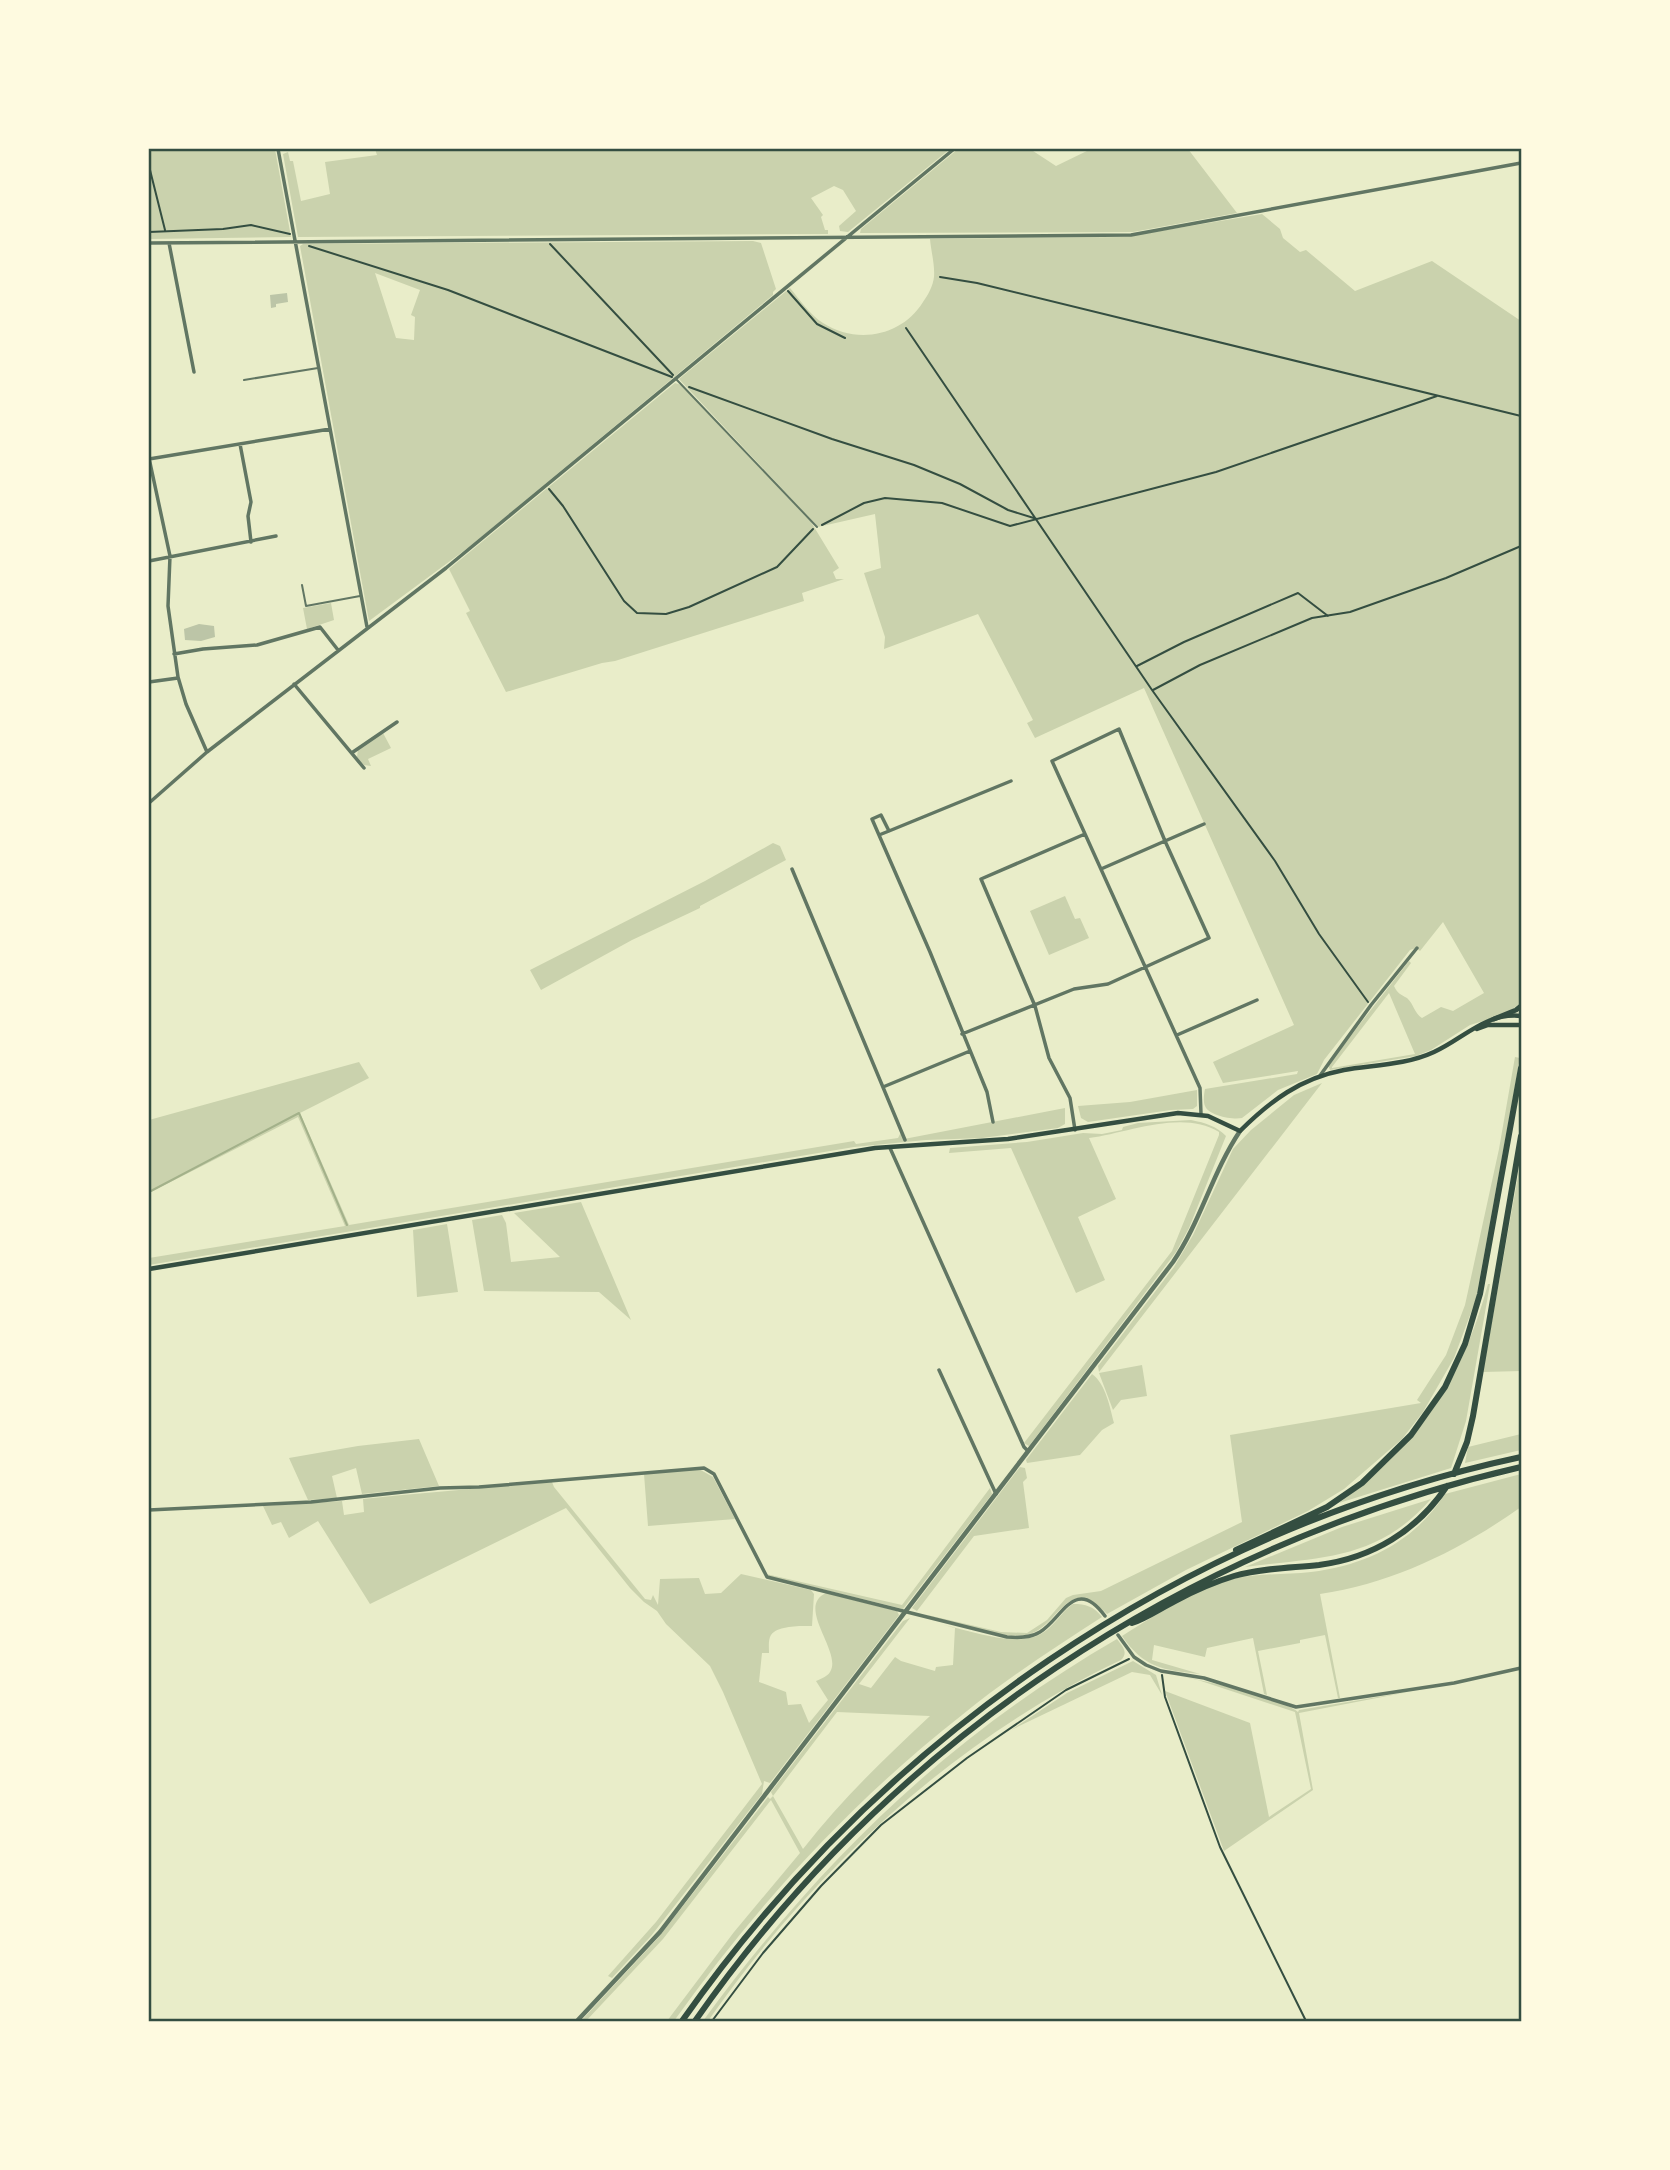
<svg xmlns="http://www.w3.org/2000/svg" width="1670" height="2170" font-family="Figtree,sans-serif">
  <rect width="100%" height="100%" fill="#e9edc9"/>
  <path fill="#cad2ad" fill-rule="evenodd" d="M 149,149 L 275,149 L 291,237 L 149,239 Z
    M 375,149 L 950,149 L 848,232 L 840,231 L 839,226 L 856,211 L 843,190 L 834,186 L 811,198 L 823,215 L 821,217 L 825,230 L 828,230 L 828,234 L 298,237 L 283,154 L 288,152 L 290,161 L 293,161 L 301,201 L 330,194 L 325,162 L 377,155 Z
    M 958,149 L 1030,149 L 1056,166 L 1091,149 L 1188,149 L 1237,213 L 1133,232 L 860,233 L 861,229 Z
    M 1262,214 L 1280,229 L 1283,238 L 1300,252 L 1306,250 L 1355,291 L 1432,261 L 1521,321 L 1521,1003 L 1503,1015 L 1470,1025 L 1431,1050 L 1416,1056 L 1330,1070 L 1328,1065 L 1409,961 L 1411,963 L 1394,986 C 1398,994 1400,994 1407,998 C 1414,1004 1414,1013 1422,1018 L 1441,1007 L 1453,1011 L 1484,993 L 1443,922 L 1420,951 L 1416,948 L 1410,950 L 1324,1060 L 1317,1074 L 1278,1090 L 1242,1118 C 1233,1120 1209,1116 1205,1106 C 1203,1101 1204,1094 1205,1089 L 1297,1074 L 1298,1071 L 1223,1083 L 1213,1062 L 1294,1025 L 1144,688 L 1035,738 L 1027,723 L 1033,720 L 978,614 L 884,649 L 885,637 L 864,573 L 881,568 L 875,514 L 818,527 L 679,379 L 790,288 C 800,300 810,315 823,323 C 857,345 902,336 923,302 C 928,295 933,286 934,277 C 935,265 931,251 930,239 L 1124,237 ZM 1389,993 L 1415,1054 L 1332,1068 L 1332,1067 Z
    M 753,241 L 761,243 L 776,289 L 773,292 L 773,295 L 469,547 L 369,621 L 300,246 L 303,244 ZM 375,273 L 420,290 L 411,315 L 415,317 L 414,340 L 396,338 Z
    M 675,383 L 681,385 L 811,522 L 839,568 L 833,572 L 836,579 L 844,579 L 802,593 L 804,601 L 615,661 L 602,663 L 506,692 L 466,613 L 470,611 L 449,569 Z
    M 331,603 L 334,620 L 307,629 L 303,608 Z
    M 382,731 L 391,748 L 368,759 L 371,766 L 364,765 L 357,757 L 358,749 Z
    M 773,843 L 780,846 L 786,860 L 700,906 L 700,908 L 632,940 L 541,990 L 530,970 L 705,881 Z
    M 1065,896 L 1075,919 L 1080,918 L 1089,938 L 1049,955 L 1030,911 Z
    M 1515,1057 L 1520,1058 L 1476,1299 L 1454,1358 L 1423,1412 L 1402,1439 L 1344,1489 L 1308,1511 L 1186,1570 L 1107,1614 C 1064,1572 1061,1628 1026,1635 C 1002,1640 949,1621 923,1614 L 1001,1632 L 1027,1633 L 1047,1620 L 1066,1598 L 1073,1595 L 1101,1591 L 1242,1522 L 1230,1435 L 1421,1403 L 1417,1400 L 1446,1355 L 1465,1305 L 1499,1149 Z
    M 359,1062 L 369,1078 L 300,1113 L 349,1225 L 854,1141 L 856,1144 L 898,1138 L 901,1132 L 904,1139 L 1065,1108 L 1065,1124 L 1058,1128 L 982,1138 L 926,1140 L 854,1147 L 149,1265 L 149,1258 L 345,1226 L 298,1117 L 149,1193 L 149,1120 Z
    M 1322,1083 L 1099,1372 L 1098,1366 L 1174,1267 L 1193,1235 L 1233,1149 L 1251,1130 L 1294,1095 Z
    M 1197,1090 L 1197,1106 L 1193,1109 L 1171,1110 L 1088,1122 L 1081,1118 L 1078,1106 L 1130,1102 Z
    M 1191,1120 C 1206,1123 1216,1126 1226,1136 L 1189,1228 L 1176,1252 L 1029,1446 L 1024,1443 L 1172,1251 L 1219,1135 L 1219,1132 C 1182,1109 1128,1133 1089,1138 L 1116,1199 L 1078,1217 L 1105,1280 L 1076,1293 L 1011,1148 L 949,1153 L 950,1148 L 1027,1142 L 1083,1133 L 1102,1134 L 1122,1130 L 1123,1127 L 1138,1123 Z
    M 1521,1159 L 1521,1371 L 1483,1372 Z
    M 581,1202 L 631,1320 L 599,1292 L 484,1291 L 472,1220 L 502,1215 L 506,1223 L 511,1262 L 560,1257 L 514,1213 Z
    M 447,1224 L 458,1292 L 417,1297 L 413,1230 Z
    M 1488,1284 L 1490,1284 L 1466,1421 L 1451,1468 L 1339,1503 C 1421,1442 1461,1382 1488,1284 Z
    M 1142,1365 L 1147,1396 L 1121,1400 L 1113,1410 L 1099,1373 Z
    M 1092,1374 C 1106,1384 1110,1408 1114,1423 L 1102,1430 L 1080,1455 L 1027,1463 L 1026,1460 Z
    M 1521,1434 L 1521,1450 L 1465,1463 L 1468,1447 Z
    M 419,1439 L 439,1486 L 362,1494 L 356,1468 L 332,1476 L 337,1498 L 308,1500 L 289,1458 L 358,1446 Z
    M 1020,1467 L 1025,1468 L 1027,1478 L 1023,1482 L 1029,1528 L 974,1536 L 917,1611 L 912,1608 Z
    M 699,1469 L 713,1477 L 735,1519 L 648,1526 L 644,1474 Z
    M 1521,1474 L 1521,1507 C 1460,1550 1394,1583 1320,1594 L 1340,1698 L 1338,1698 L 1325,1635 L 1300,1640 L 1300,1643 L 1258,1651 L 1267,1695 L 1264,1694 L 1253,1638 L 1207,1648 L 1205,1657 L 1154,1645 L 1152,1660 L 1200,1674 C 1163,1670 1144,1668 1122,1636 C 1158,1614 1195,1588 1237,1578 C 1261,1573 1287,1575 1311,1572 C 1367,1565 1414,1542 1445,1494 Z
    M 552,1482 L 554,1487 L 645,1599 L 651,1600 L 653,1595 L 658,1605 L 660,1579 L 699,1578 L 705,1594 L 721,1593 L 741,1574 L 811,1590 L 814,1594 L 812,1626 C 802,1626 778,1625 771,1635 C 768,1640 769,1647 769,1653 L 762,1653 L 759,1682 L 786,1692 L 788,1705 L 801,1704 L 809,1723 L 828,1700 L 816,1681 C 821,1679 828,1676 830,1672 C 843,1652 795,1607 826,1593 L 897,1611 L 899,1615 L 770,1783 L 764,1781 L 762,1794 L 651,1936 L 612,1978 L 608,1976 L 656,1922 L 762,1784 L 723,1692 L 710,1666 L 666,1624 L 657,1611 L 644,1602 L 630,1588 L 566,1508 L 370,1604 L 318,1521 L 289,1538 L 281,1522 L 272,1525 L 263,1506 L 342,1501 L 344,1515 L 364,1512 L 363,1499 C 426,1492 489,1488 552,1482 Z
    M 990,1488 L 992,1494 L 903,1609 L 768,1576 L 766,1574 L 902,1605 Z
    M 1431,1499 C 1377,1561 1320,1557 1245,1567 L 1342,1527 Z
    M 1073,1604 C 1086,1604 1093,1606 1102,1617 C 1054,1648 1006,1679 962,1715 C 851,1802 756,1906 674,2021 L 667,2021 L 734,1932 L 800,1853 L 771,1800 L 663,1939 L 586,2021 L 581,2021 L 658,1938 L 768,1797 L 770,1799 L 773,1796 L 771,1792 L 903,1621 L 910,1618 L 859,1684 L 871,1688 L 895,1657 L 901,1661 L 935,1671 L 936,1667 L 953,1665 L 955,1628 L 940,1624 C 968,1630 1016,1648 1041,1634 C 1054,1627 1061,1612 1073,1604 ZM 837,1712 L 930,1716 C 885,1758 841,1800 803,1849 L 773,1796 Z
    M 1117,1639 C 1122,1646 1129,1652 1121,1660 C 954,1739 813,1870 708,2021 L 703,2021 C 819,1863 946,1738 1117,1639 Z
    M 1133,1661 L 1156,1675 L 1162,1695 L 1150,1675 L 1132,1672 L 1011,1730 L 1067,1693 Z
    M 1175,1675 C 1201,1680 1279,1697 1298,1712 L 1299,1710 L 1408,1692 L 1299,1713 L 1313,1790 L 1224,1851 L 1165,1691 L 1250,1723 L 1269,1817 L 1311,1789 L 1295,1712 L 1198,1680 Z"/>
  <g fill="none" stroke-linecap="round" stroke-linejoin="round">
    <path stroke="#a3b18a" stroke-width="2" d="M 149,1192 L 299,1113 L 347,1225"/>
  </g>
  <path fill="#bcc5a7" d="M 287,293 L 288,302 L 276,304 L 276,307 L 271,308 L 270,295 Z
    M 199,624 L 214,626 L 215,637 L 201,641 L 185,640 L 184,629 Z"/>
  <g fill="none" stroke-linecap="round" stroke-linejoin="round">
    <path stroke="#344e41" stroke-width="2" d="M 149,166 L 165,230
      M 149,232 L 223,229 L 251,225 L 290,234
      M 550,244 L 673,375
      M 309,246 L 448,290 L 672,377
      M 940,277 L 977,283 L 1521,416
      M 788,291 L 817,324 L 845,338
      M 906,328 L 1152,690 L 1275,861 L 1319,934 L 1368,1002
      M 689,387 L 832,439 L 914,465 L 960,484 L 1008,510 L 1037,519
      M 549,489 L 563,506 L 624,601 L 637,613 L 666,614 L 689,607 L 777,567 L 813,529
      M 822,525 L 864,503 L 885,498 L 942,503 L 1010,526 L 1216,472 L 1437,396
      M 1137,666 L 1184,642 L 1298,593 L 1328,616
      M 1153,690 L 1200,665 L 1312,618 L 1350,612 L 1446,578 L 1521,546
      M 1162,1675 L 1165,1697 L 1220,1847 L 1306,2021
      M 712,2021 L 763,1953 L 821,1886 L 881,1825 L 967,1758 L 1066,1690 L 1129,1659"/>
    <path stroke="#617663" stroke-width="2" d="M 676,379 L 817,527
      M 244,380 L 318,368
      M 302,585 L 306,606 L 360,596"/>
    <path stroke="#617663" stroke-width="3.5" d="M 278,149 L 367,627
      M 149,243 L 1131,235 L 1521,163
      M 169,243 L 194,372
      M 240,444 L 251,502 L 248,516 L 251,542
      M 149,458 L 170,556 L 168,606 L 178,677 L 186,704 L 207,752
      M 149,459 L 330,429
      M 149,561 L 276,536
      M 174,654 L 203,649 L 257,645 L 320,627 L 338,650
      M 149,682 L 178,678
      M 294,684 L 364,768
      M 353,752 L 397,722
      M 149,803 L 207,752 L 446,568 L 954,149
      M 889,831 L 1011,781
      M 879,835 L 889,831 L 881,815 L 872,819 L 930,952 L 987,1092 L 993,1122
      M 792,869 L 905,1140
      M 1101,869 L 1165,841 L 1119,729 L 1052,761 L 1200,1088 L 1201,1114
      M 962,1034 L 1074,989 L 1108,984 L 1209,938 L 1165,841 L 1204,824
      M 1177,1035 L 1257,1000
      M 1319,1077 L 1371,1005 L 1417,948
      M 883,1087 L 970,1051
      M 1075,1130 L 1070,1098 L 1049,1058 L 1035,1006 L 981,879 L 1085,834
      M 890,1148 L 1024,1447 L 1028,1451
      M 939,1370 L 996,1494
      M 149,1510 L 311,1502 L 440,1488 L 479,1487 L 704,1468 L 714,1474 L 767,1577 L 1007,1637 C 1019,1638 1030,1638 1040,1632 C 1062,1619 1075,1575 1105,1616
      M 1118,1635 L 1134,1657 L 1146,1665 L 1161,1671 L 1204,1678 L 1296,1707 L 1454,1683 L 1521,1668"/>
    <path stroke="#617663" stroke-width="4.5" d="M 577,2021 L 660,1932 L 1173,1262 C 1201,1221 1212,1173 1240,1131"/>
    <path stroke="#344e41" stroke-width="4.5" d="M 1477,1029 L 1488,1025 L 1521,1025
      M 149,1269 L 875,1148 L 1008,1139 L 1178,1113 L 1208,1116 L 1240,1131 C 1270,1101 1301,1078 1344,1070 C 1374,1065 1406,1065 1434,1052 C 1463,1039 1486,1012 1521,1016"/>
    <path stroke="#344e41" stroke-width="5" d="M 1494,1019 L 1516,1010 L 1521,1006"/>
    <path stroke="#344e41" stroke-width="6" d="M 1454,1474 L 1467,1442 L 1473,1416 L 1521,1136
      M 1236,1550 L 1327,1507 L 1362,1483 L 1411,1435 L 1445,1387 L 1465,1344 L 1480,1294 L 1521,1068
      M 1132,1623 C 1147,1618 1161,1608 1175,1601 C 1194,1591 1214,1582 1234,1576 C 1262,1568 1291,1568 1319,1565 C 1372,1558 1417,1531 1447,1486
      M 682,2021 C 881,1738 1181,1530 1521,1457
      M 695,2021 C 891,1740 1187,1544 1521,1467"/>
  </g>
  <rect width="1670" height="2170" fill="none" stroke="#fefae0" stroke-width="301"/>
  <rect x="150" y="150" width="1370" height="1870" fill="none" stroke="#344e41" stroke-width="2.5"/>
</svg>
